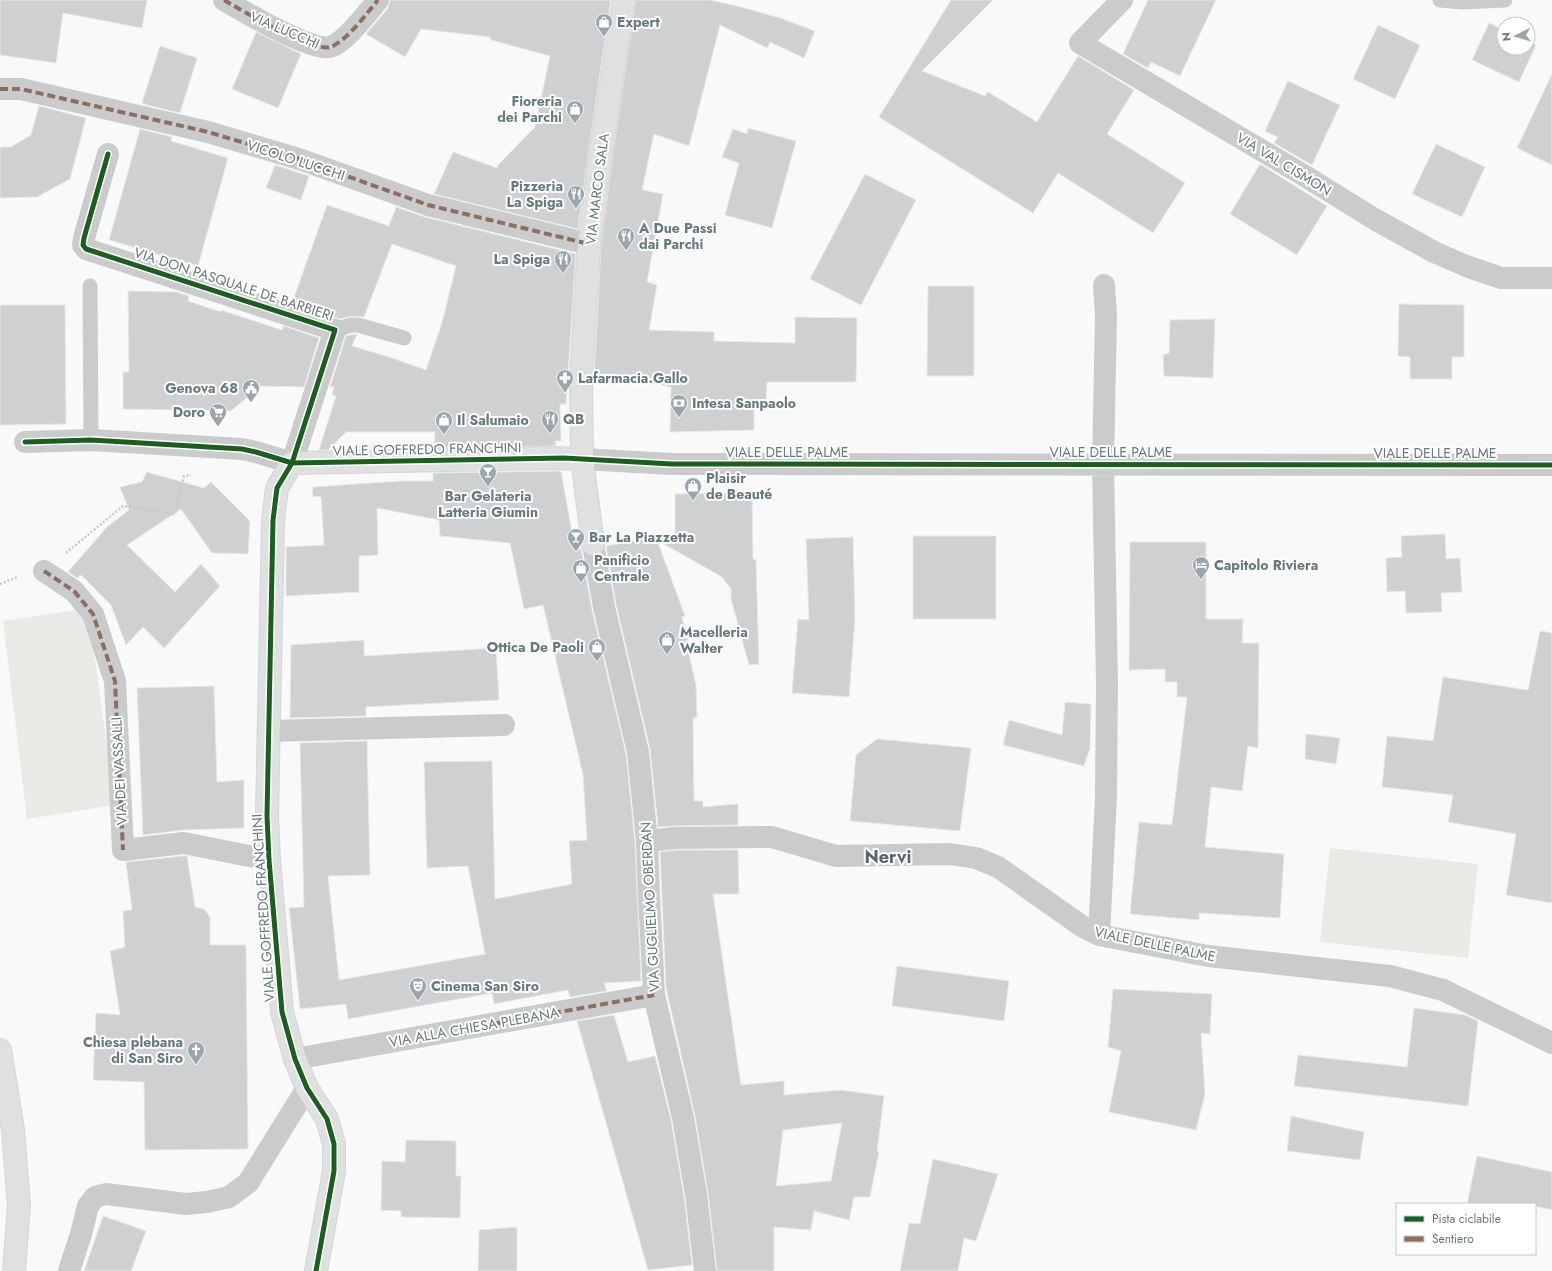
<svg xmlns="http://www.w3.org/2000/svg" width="1552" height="1271" font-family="Jost,sans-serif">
  <rect width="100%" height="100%" fill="#f9f9f9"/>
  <path fill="#e8eae6" d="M 83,609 L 91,630 L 115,805 L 27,819 L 3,621 Z
    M 1330,848 L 1478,864 L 1468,958 L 1320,942 Z"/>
  <path fill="#ced0d1" stroke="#e8e8e8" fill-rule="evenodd" d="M 0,0 L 147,0 L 142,28 L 63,13 L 56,63 L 0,55 Z
    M 390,0 L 611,0 L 588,155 L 578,229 L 434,194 L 453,152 L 497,168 L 498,165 L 535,127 L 550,56 L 491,40 L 490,37 L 421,29 L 405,57 L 366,34 L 388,8 Z
    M 636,0 L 710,0 L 737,6 L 780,18 L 815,31 L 804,58 L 770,42 L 767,48 L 720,25 L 689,146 L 654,134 L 642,190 L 663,194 L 647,282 L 657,285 L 649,330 L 714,332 L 714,341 L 795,343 L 795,317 L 857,318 L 856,382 L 767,382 L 766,405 L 754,404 L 754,430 L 670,432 L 671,387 L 609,374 L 594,376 L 601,245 L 612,159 Z
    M 951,0 L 993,0 L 922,71 L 985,96 L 988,92 L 1037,122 L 1078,56 L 1134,90 L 1107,134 L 1185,183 L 1153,233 L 1058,173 L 1033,213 L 879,117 Z
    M 1148,0 L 1216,0 L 1180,76 L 1151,62 L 1148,68 L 1123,54 Z
    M 1489,23 L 1504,30 L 1504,48 L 1528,48 L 1528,41 L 1536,45 L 1519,82 L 1472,60 Z
    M 1378,25 L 1420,45 L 1395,99 L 1353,79 Z
    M 256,32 L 301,54 L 278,108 L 232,89 Z
    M 160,46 L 197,58 L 180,113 L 147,105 L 142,103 Z
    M 1552,74 L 1552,165 L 1517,148 Z
    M 1288,81 L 1340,105 L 1312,165 L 1274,143 L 1278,137 L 1265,131 Z
    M 39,106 L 86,118 L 70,179 L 37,197 L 0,198 L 0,147 L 11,147 L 31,135 Z
    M 748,128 L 796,141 L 772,228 L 725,215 L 739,163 L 722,157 L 733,129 L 747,134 Z
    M 140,129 L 172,137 L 171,141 L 228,158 L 198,266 L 109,240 Z
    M 1436,144 L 1485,167 L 1462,217 L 1412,194 Z
    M 1260,164 L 1327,206 L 1297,255 L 1230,214 Z
    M 275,165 L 309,176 L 301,200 L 266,188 Z
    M 865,174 L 916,200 L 861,305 L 810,279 Z
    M 327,205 L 389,226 L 396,207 L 425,217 L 576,254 L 566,404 L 560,404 L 561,441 L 555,441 L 556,446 L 434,448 L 435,432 L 346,432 L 328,450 L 319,450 L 336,396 L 332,395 L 334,387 L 330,387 L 346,336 L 357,334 L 352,346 L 389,357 L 426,370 L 442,323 L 456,266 L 392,244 L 364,317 L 351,316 L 340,319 L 292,303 Z
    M 928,286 L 974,286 L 974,376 L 927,376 Z
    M 128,291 L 176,292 L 189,296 L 188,301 L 221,312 L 221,310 L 282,330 L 284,326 L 319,338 L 304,387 L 260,386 L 231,411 L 123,409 L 123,372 L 129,372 Z
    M 1399,304 L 1464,305 L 1464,357 L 1452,357 L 1452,379 L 1410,379 L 1410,357 L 1398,356 Z
    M 0,305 L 65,305 L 66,424 L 0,425 Z
    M 1215,319 L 1213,378 L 1164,376 L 1163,355 L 1169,353 L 1170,320 Z
    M 561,471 L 575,549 L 581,549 L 592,610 L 626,754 L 635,842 L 641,981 L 604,983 L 607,991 L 570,997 L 568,990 L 494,1004 L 492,993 L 348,1019 L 346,1004 L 300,1009 L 289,908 L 304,907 L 300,743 L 367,741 L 370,875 L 328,876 L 339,980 L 485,954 L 468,866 L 427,868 L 424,762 L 492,761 L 495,899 L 572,884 L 569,841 L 587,840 L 583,775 L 543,605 L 524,609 L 510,543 L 440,536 L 439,520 L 377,508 L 378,555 L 359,556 L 359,592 L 286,596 L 286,547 L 324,545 L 321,497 L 312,496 L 313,487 L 400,481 L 433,481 L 433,473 Z
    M 147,472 L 204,488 L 211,482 L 250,521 L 248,554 L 212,553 L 181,509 L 127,545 L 175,592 L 201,564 L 220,586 L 164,648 L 143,627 L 126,645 L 111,605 L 81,575 L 77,578 L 68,572 L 107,527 L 129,510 L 120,487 L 142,482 Z
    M 752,493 L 753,559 L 756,560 L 759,664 L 749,665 L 731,599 L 731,589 L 722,577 L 657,540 L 685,616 L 682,617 L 691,651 L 689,654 L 696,685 L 697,718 L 693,718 L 694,801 L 703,801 L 703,807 L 738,804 L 738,825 L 675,826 L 658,827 L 650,749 L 616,604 L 606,546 L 675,533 L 675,494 Z
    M 1445,534 L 1446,559 L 1460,558 L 1462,592 L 1441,593 L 1442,612 L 1406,613 L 1405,591 L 1387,592 L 1386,558 L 1402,557 L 1401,536 Z
    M 913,536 L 996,536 L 996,619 L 913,619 Z
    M 853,537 L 855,619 L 849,697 L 792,693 L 798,619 L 809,620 L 806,539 Z
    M 1130,542 L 1206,542 L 1206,619 L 1243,619 L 1242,643 L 1259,643 L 1258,748 L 1248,746 L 1242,791 L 1211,787 L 1205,847 L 1284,854 L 1280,918 L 1199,913 L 1199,920 L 1130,914 L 1139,822 L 1172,825 L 1187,697 L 1177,697 L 1177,682 L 1165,682 L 1165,669 L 1129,670 Z
    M 1540,631 L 1552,633 L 1552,903 L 1506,895 L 1516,834 L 1448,822 L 1453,795 L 1382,787 L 1387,736 L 1433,741 L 1443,677 L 1528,690 Z
    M 364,640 L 364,656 L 496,648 L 499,700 L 366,707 L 366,716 L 290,718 L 291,645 Z
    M 214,686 L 217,782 L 244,780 L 244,828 L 183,830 L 143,835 L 137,688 Z
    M 1065,702 L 1091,704 L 1090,748 L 1084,766 L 1003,745 L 1009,720 L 1062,735 Z
    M 1306,734 L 1340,738 L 1336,764 L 1305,759 Z
    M 877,739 L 971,748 L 960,831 L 850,821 L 856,755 Z
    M 676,850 L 738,850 L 739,894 L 713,894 L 741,1085 L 784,1081 L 784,1095 L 841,1090 L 884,1096 L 877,1151 L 879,1152 L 870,1197 L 854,1197 L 849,1220 L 814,1211 L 811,1230 L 774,1227 L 774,1271 L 717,1271 L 708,1193 L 695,1116 L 666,988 L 660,852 ZM 842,1123 L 831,1181 L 776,1186 L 783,1130 Z
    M 183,856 L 187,856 L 195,907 L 204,909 L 210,917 L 210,945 L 246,945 L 248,1149 L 145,1150 L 144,1082 L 93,1080 L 96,1013 L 120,1015 L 110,951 L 125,947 L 123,911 L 132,910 L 126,862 Z
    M 897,966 L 1009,981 L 1004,1021 L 892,1006 Z
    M 1113,989 L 1212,994 L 1210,1034 L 1201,1033 L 1205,1094 L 1196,1130 L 1109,1112 L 1121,1051 L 1108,1047 Z
    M 1414,1008 L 1465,1015 L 1478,1021 L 1468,1106 L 1294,1086 L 1298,1055 L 1407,1067 Z
    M 614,1015 L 628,1062 L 655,1056 L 671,1120 L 684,1196 L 692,1265 L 648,1270 L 577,1021 Z
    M 1291,1116 L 1364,1132 L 1360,1160 L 1287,1151 Z
    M 406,1140 L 456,1141 L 456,1176 L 461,1176 L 460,1218 L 401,1217 L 401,1211 L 381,1210 L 382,1161 L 405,1162 Z
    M 1477,1156 L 1552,1172 L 1552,1210 L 1535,1206 L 1535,1204 L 1467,1204 Z
    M 933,1159 L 998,1174 L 976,1241 L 964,1238 L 958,1271 L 900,1271 L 909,1223 L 920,1224 Z
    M 103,1216 L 146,1231 L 131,1271 L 84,1271 Z
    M 517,1227 L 517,1271 L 478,1271 L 479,1230 Z"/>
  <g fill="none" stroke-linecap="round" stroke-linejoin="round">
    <g stroke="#d4d5d6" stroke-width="24">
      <path id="secondary" d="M 593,544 L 582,459 L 581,379 L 589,244 L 600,157 L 624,0
        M 316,1271 L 334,1171 L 334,1144 L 327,1119 L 307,1088 L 295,1059 L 282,1012 L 269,860 L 267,816 L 273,520 L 277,488 L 292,463 L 550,458 L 582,459"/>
    </g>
    <g stroke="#d4d5d6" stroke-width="24">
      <path id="primary" d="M 0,1050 L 13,1130 L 19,1205 L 14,1271"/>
    </g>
    <path stroke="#c8c9ca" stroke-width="2.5" stroke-dasharray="2 2" stroke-linecap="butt" d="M 66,553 L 123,506 L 175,514 L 184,476 L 191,475
      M 0,584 L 18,577"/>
    <path stroke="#cacccc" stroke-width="15" d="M 1440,0 L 1462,2 L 1505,0
      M 90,286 L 91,440
      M 335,330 L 351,325 L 358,325 L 404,338"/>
    <path stroke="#cacccc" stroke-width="22" d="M 224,0 C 241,10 312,52 330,47 C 345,43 368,12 378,0
      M 1122,0 L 1080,43 L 1305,176 L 1376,220 L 1434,252 L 1466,266 L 1501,278 L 1552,278
      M 0,89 L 21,89 L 208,132 L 299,159 L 428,205 L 589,244
      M 25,442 L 91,440 L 242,449 L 256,452 L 292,463 L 335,330 L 86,249 L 83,245 L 84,238 L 108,154
      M 582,459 L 672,464 L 1552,465
      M 593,544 L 604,607 L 638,752 L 647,841 L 649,896 L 654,995 L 683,1118 L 696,1194 L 705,1271
      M 44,571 L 74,591 L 93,614 L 115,681 L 123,850 L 184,843 L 269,860
      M 268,731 L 504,725
      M 647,841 L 675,838 L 772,837 L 836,856 L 950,854 L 976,858 L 998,867 L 1083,927 L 1099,935 L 1208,956 L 1390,976 L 1443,990 L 1552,1043
      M 1099,935 L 1106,797 L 1107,683 L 1103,463 L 1106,316 L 1104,285
      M 295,1059 L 654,995
      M 69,1271 L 81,1234 L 88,1206 L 95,1197 L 106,1194 L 186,1204 L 207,1202 L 229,1197 L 248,1183 L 307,1088"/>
    <use href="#secondary" stroke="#dfe0e0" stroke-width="22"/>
    <use href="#primary" stroke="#dfe0e0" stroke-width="22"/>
    <path stroke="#8d6e63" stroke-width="4" stroke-dasharray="8 4" stroke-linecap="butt" d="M 224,0 C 241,10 312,52 330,47 C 345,43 368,12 378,0
      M 0,89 L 21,89 L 208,132 L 299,159 L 428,205 L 589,244
      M 44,571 L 74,591 L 93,614 L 115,681 L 123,850
      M 482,1026 L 654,995"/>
    <g stroke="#fff" stroke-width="8">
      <path id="cycleway" d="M 108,154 L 84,238 L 83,245 L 86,249 L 335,330 L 292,463 L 277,488 L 273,520 L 267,816 L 269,860 L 282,1012 L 295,1059 L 307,1088 L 327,1119 L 334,1144 L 334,1171 L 316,1271
        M 25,442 L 91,440 L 242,449 L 256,452 L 292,463 L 564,458 L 672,464 L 1552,465"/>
    </g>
    <use href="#cycleway" stroke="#1b5e20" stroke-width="5"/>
  </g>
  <defs>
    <g id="shop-pin" transform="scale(0.9)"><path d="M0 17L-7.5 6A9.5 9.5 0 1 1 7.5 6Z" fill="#99a6ab" stroke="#fff"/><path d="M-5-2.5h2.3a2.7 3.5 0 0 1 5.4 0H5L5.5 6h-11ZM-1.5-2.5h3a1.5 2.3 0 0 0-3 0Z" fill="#fff"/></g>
    <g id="restaurant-pin" transform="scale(0.9)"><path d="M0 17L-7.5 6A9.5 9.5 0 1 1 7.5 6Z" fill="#99a6ab" stroke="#fff"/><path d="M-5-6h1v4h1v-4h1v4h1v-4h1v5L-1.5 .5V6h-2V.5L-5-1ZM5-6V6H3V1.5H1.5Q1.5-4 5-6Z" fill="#fff"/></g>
    <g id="pharmacy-pin" transform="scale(0.9)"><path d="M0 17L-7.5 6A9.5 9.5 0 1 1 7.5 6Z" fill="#99a6ab" stroke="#fff"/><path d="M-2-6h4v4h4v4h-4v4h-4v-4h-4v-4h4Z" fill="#fff"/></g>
    <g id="civic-pin" transform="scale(0.9)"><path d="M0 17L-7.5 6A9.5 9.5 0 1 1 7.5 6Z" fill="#99a6ab" stroke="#fff"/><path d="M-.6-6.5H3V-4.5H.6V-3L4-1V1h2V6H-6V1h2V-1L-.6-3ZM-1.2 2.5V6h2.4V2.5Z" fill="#fff"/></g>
    <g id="bank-pin" transform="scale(0.9)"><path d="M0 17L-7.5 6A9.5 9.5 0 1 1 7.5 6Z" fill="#99a6ab" stroke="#fff"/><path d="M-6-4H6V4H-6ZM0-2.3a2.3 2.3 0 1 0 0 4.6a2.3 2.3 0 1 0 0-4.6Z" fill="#fff"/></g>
    <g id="supermarket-pin" transform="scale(0.9)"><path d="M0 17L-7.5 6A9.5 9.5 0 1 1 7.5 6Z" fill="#99a6ab" stroke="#fff"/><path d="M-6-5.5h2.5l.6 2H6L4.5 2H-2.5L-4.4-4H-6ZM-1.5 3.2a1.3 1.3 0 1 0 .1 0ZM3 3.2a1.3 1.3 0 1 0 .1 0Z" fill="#fff"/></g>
    <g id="bar-pin" transform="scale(0.9)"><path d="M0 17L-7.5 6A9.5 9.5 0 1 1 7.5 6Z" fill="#99a6ab" stroke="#fff"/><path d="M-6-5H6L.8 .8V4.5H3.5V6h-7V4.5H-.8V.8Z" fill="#fff"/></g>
    <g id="hotel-pin" transform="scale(0.9)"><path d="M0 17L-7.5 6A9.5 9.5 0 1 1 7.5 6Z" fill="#99a6ab" stroke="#fff"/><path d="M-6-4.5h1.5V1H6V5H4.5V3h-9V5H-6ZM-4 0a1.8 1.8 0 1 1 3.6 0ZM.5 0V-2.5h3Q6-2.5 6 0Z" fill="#fff"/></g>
    <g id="theatre-pin" transform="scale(0.9)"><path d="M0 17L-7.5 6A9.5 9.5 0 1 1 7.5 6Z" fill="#99a6ab" stroke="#fff"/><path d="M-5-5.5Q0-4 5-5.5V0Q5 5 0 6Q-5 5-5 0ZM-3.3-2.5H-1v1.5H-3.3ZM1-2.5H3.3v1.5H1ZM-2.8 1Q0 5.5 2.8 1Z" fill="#fff"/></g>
    <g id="church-pin" transform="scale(0.9)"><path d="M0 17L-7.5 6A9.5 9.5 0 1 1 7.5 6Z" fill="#99a6ab" stroke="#fff"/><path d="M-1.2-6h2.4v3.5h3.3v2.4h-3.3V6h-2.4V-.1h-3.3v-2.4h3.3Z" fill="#fff"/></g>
  </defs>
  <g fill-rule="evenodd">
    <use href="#shop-pin" x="604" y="22"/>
    <use href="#shop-pin" x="575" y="109"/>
    <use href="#restaurant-pin" x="576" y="194"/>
    <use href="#restaurant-pin" x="626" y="236"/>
    <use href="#restaurant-pin" x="563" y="259"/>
    <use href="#pharmacy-pin" x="565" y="378"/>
    <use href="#civic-pin" x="251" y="388"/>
    <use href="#bank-pin" x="679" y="403"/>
    <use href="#supermarket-pin" x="218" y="412"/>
    <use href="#restaurant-pin" x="550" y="419"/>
    <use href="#shop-pin" x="444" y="420"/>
    <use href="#bar-pin" x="488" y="472"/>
    <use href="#shop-pin" x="693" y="486"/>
    <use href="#bar-pin" x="576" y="537"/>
    <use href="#hotel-pin" x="1201" y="565"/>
    <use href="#shop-pin" x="581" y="568"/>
    <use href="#shop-pin" x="667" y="640"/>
    <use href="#shop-pin" x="597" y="647"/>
    <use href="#theatre-pin" x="418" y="986"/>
    <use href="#church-pin" x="196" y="1050"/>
  </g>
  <g text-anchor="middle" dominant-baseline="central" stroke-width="4" stroke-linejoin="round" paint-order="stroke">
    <g font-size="14" font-weight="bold" fill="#667a81" stroke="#fff" text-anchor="start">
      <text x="617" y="22">Expert</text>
      <text x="562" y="101" text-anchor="end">Fioreria<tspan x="562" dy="16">dei Parchi</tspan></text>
      <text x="563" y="186" text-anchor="end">Pizzeria<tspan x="563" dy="16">La Spiga</tspan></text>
      <text x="639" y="228">A Due Passi<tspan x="639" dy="16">dai Parchi</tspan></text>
      <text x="550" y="259" text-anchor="end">La Spiga</text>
      <text x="578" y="378">Lafarmacia.Gallo</text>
      <text x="238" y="388" text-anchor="end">Genova 68</text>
      <text x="692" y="403">Intesa Sanpaolo</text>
      <text x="205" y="412" text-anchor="end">Doro</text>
      <text x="563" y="419">QB</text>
      <text x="457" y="420">Il Salumaio</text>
      <text x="706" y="478">Plaisir<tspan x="706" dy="16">de Beauté</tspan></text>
      <text x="488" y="496" text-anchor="middle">Bar Gelateria<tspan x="488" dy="16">Latteria Giumin</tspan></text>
      <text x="589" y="537">Bar La Piazzetta</text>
      <text x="594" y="560">Panificio<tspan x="594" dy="16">Centrale</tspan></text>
      <text x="1214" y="565">Capitolo Riviera</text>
      <text x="680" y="632">Macelleria<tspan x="680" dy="16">Walter</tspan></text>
      <text x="584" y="647" text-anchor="end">Ottica De Paoli</text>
      <text x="431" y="986">Cinema San Siro</text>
      <text x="183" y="1042" text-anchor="end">Chiesa plebana<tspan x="183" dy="16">di San Siro</tspan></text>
    </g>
    <g font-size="14" fill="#667a81" stroke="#fff">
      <text transform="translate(285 30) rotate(23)">VIA LUCCHI</text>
      <text transform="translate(296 160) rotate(18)">VICOLO LUCCHI</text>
      <text transform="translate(1284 164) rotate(31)">VIA VAL CISMON</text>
      <text transform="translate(597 189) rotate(-83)">VIA MARCO SALA</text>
      <text transform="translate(234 284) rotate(18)">VIA DON PASQUALE DE BARBIERI</text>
      <text transform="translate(427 449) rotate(-1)">VIALE GOFFREDO FRANCHINI</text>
      <text x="787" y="452">VIALE DELLE PALME</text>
      <text x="1111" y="452">VIALE DELLE PALME</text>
      <text x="1435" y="453">VIALE DELLE PALME</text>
      <text transform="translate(119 771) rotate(-93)">VIA DEI VASSALLI</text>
      <text transform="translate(650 907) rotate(-93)">VIA GUGLIELMO OBERDAN</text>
      <text transform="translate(263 908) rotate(-94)">VIALE GOFFREDO FRANCHINI</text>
      <text transform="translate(1155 944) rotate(12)">VIALE DELLE PALME</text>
      <text transform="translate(474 1027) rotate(-10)">VIA ALLA CHIESA PLEBANA</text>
    </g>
    <g font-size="18" font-weight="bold" fill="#58676c" stroke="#fff">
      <text x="888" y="857">Nervi</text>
    </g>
  </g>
  <rect x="1396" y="1203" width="140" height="52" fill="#ffffff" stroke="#c2cacd"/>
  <rect x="1404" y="1216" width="20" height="6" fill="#1b5e20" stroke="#c2cacd"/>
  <text x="1432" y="1223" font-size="12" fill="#667a81">Pista ciclabile</text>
  <rect x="1404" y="1236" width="20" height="6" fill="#8d6e63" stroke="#c2cacd"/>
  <text x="1432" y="1243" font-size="12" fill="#667a81">Sentiero</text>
  <g transform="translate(1516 36) rotate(265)"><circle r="19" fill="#ffffff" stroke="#c2cacd"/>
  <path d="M0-3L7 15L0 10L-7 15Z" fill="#99a6ab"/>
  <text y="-6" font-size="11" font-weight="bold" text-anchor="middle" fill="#667a81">N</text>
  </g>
</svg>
